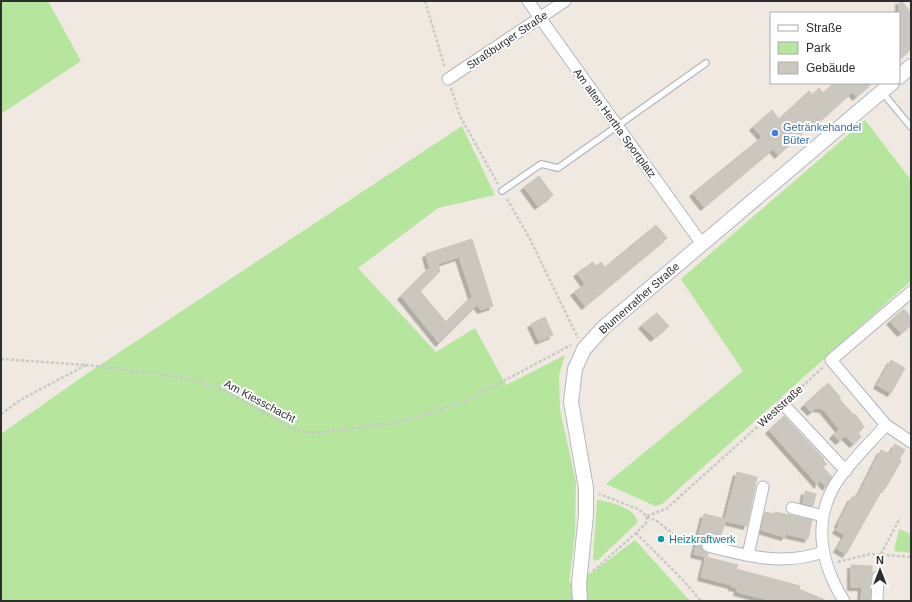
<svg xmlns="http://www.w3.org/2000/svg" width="912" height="602" font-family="Helvetica,sans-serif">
  <defs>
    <filter id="shadow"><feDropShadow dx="-3.5" dy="3.5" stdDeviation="0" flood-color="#0004"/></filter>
  </defs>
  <rect width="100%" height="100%" fill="#efe9e1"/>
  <path fill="#b6e59e" d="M 1,1 L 48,1 L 81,61 L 1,114 Z
    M 865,120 L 911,180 L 911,281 L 662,504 L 655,506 L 606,484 L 743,371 L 681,279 Z
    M 462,126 L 495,195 L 438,208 L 358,268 L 436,352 L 475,328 L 506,385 L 565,355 L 559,375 L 560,410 L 576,482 L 575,533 L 569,583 L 591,573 L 635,540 L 690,601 L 1,601 L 1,434 L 88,373 Z
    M 597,500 C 608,501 639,509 637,523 L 598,560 L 594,561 L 593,558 Z
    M 899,529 L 911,534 L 911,553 L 894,551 Z"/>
  <path fill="#cbc7bf" stroke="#cbc5ba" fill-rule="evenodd" filter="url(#shadow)" d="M 899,1 L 902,1 L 911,13 L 911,49 L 899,59 Z
    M 834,83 L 872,83 L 856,97 L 852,92 L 819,122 L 820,128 L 811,125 L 778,155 L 773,149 L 704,207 L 693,193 L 762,137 L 753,127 L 772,110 L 779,119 L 809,91 L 813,95 L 819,88 L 823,93 Z
    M 539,176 L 553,195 L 538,206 L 524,187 Z
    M 656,225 L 667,238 L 585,306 L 574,292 L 585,284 L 577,273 L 593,262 L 596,266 L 601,262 L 605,267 Z
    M 472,239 L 493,306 L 481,310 L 477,305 L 439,343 L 401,296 L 431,266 L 429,266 L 426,254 ZM 459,257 L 472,296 L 446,322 L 420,291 L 440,271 L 438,264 Z
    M 904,309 L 911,317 L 911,325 L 901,333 L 890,321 Z
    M 657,313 L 669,326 L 654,338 L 642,325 Z
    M 545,317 L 553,335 L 539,341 L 531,324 Z
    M 891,360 L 905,368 L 891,393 L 877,385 Z
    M 828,383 L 841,398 L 839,399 L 854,415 L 855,414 L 864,427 L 858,433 L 861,437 L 853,444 L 845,436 L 839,441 L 833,435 L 839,429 L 823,409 L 816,408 L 811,412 L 804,405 Z
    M 784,416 L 824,459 L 823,460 L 827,464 L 823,467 L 832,477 L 826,487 L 819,479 L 818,485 L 769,430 Z
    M 895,444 L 905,450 L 899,460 L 901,461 L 885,489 L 883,488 L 846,554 L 837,549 L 845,535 L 836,530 L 839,525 L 838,524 L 852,497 L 854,498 L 857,493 L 859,494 L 881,450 L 890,454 Z
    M 737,472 L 757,477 L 747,526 L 726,521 L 719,540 L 711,538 L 711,540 L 703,541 L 701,544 L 703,551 L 708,553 L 707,557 L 694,554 L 704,514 L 725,519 Z
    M 805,491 L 816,494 L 813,506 L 803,503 Z
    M 765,512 L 775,514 L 775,512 L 812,520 L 808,539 L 786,534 L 785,537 L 761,530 Z
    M 706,557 L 738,565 L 736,569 L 800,586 L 799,589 L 827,601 L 773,601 L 737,592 L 738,588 L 732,587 L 732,585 L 701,577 Z
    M 851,565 L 872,566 L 872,572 L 873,572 L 871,577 L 870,601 L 861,601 L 862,587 L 851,587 Z"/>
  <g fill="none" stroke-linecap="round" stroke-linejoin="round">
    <g stroke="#b4b7c1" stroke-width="8">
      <path id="service" d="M 882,92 L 911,127
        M 502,191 L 541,164 L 558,168 L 706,63"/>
    </g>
    <g stroke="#b4b7c1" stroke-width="13">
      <path id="minor" d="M 528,1 L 702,244
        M 448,79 L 565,1
        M 911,292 L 831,360 L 886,425 L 911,442
        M 783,404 L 846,471
        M 792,508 L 823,516
        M 708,546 C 746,556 784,566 823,552
        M 748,555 L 763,487
        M 844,601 C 821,564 812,522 836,483 C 849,463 870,443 886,425
        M 877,601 L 878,577"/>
    </g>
    <g stroke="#b4b7c1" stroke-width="16">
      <path id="tertiary" d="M 899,77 L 911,66
        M 580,601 L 579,583 L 586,515 L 586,488 L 571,402 L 575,369 L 584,349 L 604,327 L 892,83"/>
    </g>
    <path stroke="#c9c9c9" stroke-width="2.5" stroke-dasharray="3 2" stroke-linecap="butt" d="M 425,1 L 445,68
      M 451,88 L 460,116 L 498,184
      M 507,199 L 530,239 L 578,338
      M 1,359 L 86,365 L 153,373 L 195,380 L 228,392 L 291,428 L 304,432 L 318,433 L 392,423 L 424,415 L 466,401 L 571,345
      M 791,397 L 824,366
      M 1,414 L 22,399 L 86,365
      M 647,516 L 666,509 L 775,411
      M 647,517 L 657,521 L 678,538 L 698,543
      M 636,533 L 683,580 L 701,601
      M 881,554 L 900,518
      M 838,562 L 870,554 L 911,557
      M 593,571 L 636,533 L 646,523 L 647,516 L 638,509 L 599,494"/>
    <use href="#service" stroke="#fff" stroke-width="5.5"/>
    <use href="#minor" stroke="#fff" stroke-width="11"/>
    <use href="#tertiary" stroke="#fff" stroke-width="14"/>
  </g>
  <circle fill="#3f7fe0" stroke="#fff" stroke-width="1.5" cx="775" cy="133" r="4"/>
  <circle fill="#0f9aa8" stroke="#fff" stroke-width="1.5" cx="661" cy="539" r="4"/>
  <g text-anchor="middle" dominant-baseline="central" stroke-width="4" stroke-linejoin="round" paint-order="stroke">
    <g font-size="11" fill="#2e2e2e" stroke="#fff">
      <text transform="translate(507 40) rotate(-34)">Straßburger Straße</text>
      <text transform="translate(615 123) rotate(54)">Am alten Hertha Sportplatz</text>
      <text transform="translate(639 298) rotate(-41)">Blumenrather Straße</text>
      <text transform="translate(260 401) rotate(28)">Am Kiesschacht</text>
      <text transform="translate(780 406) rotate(-42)">Weststraße</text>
    </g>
    <g font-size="11" fill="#366cbe" stroke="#fff" text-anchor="start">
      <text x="783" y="127">Getränkehandel<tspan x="783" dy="13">Büter</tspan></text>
    </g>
    <g font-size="11" fill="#0d838f" stroke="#fff" text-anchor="start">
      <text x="669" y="539">Heizkraftwerk</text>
    </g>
  </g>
  <rect width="912" height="602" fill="none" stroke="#2e2e2e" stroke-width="4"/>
  <rect x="770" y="12" width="130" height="72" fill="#ffffff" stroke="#ababab"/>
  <rect x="778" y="25" width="20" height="6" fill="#ffffff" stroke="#ababab"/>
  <text x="806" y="32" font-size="12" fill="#2e2e2e">Straße</text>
  <rect x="778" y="42" width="20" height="12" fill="#b6e59e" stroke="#ababab"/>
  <text x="806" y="52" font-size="12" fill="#2e2e2e">Park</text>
  <rect x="778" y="62" width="20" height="12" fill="#cbc7bf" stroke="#ababab"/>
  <text x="806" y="72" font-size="12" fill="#2e2e2e">Gebäude</text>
  <g transform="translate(880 570)" stroke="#ffffff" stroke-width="3" paint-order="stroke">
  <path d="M0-3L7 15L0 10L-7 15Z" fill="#2e2e2e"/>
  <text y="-6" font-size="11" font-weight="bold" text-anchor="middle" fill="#2e2e2e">N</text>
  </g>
</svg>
